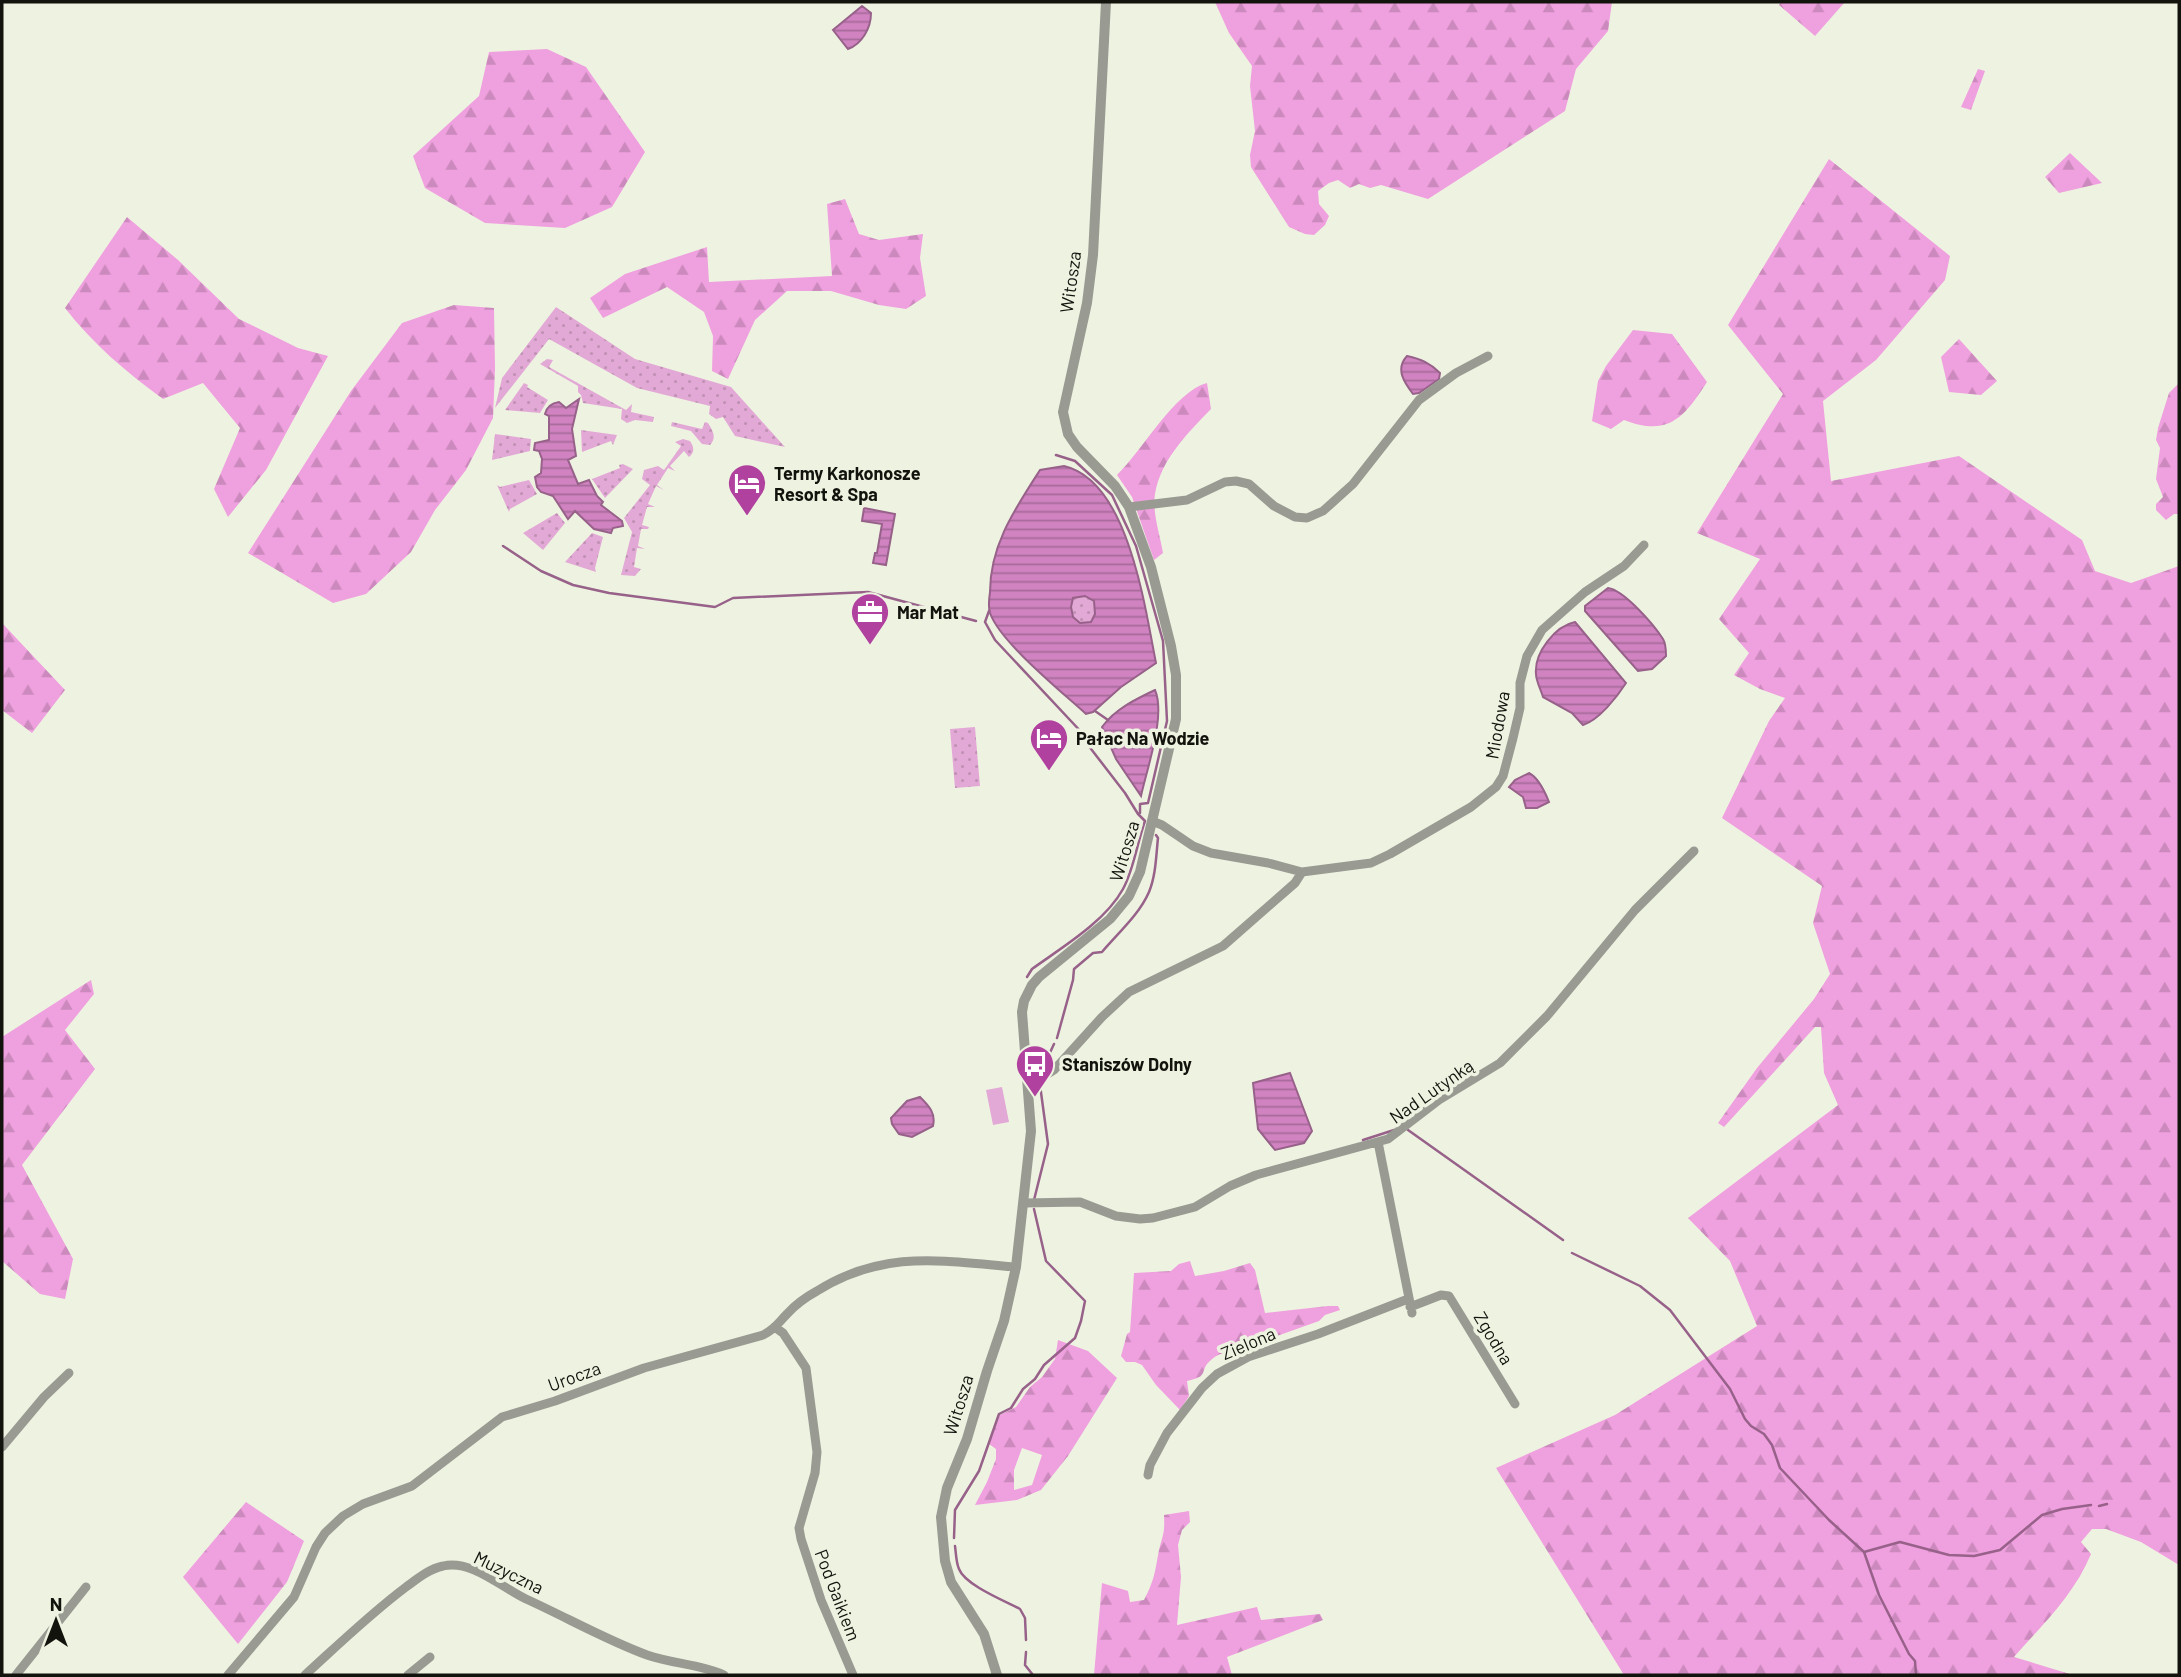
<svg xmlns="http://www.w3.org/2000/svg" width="2181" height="1677" font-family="Barlow,sans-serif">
  <defs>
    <pattern id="grass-dots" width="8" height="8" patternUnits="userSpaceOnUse" patternTransform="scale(1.75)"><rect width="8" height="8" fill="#e3a9d6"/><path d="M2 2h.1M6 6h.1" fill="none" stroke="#c291b6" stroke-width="1.8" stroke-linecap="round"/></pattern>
    <pattern id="forest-firs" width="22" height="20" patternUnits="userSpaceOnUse" patternTransform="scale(1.75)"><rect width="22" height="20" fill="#efa0de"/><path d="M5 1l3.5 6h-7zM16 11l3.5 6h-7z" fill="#cc89bd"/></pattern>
    <pattern id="water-rules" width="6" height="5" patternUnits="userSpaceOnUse" patternTransform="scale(1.75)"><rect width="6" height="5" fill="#d083c0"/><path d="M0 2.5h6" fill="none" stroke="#a76a9a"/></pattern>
  </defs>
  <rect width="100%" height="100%" fill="#eef3e1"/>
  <path fill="url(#grass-dots)" d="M 556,307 L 635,359 L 731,387 L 785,447 L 735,436 L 723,417 L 716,419 L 709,414 L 710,406 L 637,388 L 549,339 L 495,408 L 502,378 Z
    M 547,359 L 553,360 L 549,367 L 626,410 L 632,404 L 631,412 L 654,417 L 653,422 L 635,420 L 627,423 L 621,419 L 622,409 L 583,403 L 581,395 L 578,392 L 578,386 L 540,364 Z
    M 524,383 L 528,385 L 527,387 L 548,400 L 540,413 L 505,410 Z
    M 672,422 L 702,429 L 705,422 L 708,423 C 713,431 717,437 710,445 L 702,444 L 691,431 L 671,426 Z
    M 581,430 L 617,435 L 613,445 L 611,441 L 582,452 Z
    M 495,434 L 531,439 L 530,451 L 492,460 Z
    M 683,439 L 690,441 C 694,447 695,452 689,457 L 684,451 L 670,466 L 675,471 L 668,468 L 657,485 L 664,490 L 656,486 L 648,504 L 655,507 L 647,507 L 642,525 L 649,527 L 648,529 L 641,529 L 638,546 L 645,549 L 637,548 L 634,567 L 641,569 L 635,576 L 621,575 L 632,532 L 624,518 L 650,485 L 642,479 L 644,470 L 658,466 L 664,470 L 681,446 L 675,442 Z
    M 623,464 L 633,469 L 605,498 L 592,479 L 620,468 L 619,465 Z
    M 529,480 L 537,494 L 510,509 L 509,512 L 497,485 L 500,487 Z
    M 557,513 L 565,523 L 543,550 L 523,533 Z
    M 592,533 L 603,537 L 595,568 L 596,572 L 565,562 Z
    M 1085,595 L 1094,601 L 1095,614 L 1091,622 L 1080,623 L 1073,617 L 1071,607 L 1073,598 Z
    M 975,727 L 980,786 L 955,788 L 950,729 Z"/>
  <path fill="url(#forest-firs)" fill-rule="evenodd" d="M 1215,2 L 1612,2 L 1608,31 L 1576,69 L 1565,111 L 1428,199 L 1381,185 L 1370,188 L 1359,184 L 1350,188 L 1338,180 L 1329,183 L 1318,191 L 1319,204 L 1329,216 L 1325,225 L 1314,235 L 1305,234 L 1289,227 L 1251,167 L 1250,155 L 1255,131 L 1250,86 L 1252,66 L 1229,33 Z
    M 1781,2 L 1845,2 L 1815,36 L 1779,5 Z
    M 547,49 L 586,67 L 645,152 L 612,207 L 565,228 L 485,223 L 425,188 L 413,156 L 479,96 L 489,52 Z
    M 1978,69 L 1985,71 L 1971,110 L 1961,107 Z
    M 2070,153 L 2102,183 L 2059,193 L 2045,177 Z
    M 1829,159 L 1950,256 L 1945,280 L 1876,360 L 1823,401 L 1831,481 L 1959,456 L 2082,540 L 2095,571 L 2131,583 L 2179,566 L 2179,1565 L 2141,1542 L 2106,1529 L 2092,1529 L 2081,1542 L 2091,1554 C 2074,1595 2043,1624 2014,1657 L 2073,1675 L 1624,1675 L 1496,1468 L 1615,1415 L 1757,1326 L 1730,1261 L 1688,1218 L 1838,1105 L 1824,1073 L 1821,1027 L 1815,1027 L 1724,1127 L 1718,1123 L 1757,1068 L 1814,999 L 1830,974 L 1813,923 L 1822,886 L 1722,818 L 1769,721 L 1785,698 L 1760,689 L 1734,675 L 1749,653 L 1719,619 L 1760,559 L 1697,533 L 1783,394 L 1728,325 Z
    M 845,199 L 859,234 L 879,240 L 923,234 L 920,258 L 926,296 L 906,309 L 879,305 L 831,291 L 787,291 L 755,320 L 728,379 L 712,371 L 713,336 L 704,312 L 667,287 L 603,318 L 590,298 L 625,274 L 707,247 L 709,282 L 832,276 L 827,204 Z
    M 127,217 L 178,260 L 239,319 L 298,348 L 328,356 L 266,470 L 228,517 L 214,489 L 240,428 L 203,383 L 163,399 C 126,372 93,344 65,308 Z
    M 454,305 L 494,308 L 495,369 L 493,418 L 466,470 L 435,510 L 411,552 L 366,594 L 333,603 L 248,553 L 351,391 L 402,323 Z
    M 1633,330 L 1672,334 L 1707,382 C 1684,418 1668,437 1624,420 L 1611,429 L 1592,421 L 1598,381 L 1606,366 Z
    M 1959,339 L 1997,381 L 1981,395 L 1949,392 L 1941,357 Z
    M 1207,383 L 1211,409 C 1188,433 1161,459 1155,494 C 1152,512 1160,535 1163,553 L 1154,560 L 1132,497 L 1117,475 C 1142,451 1175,391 1207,383 Z
    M 2179,383 L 2179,514 L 2174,514 L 2166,520 L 2156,510 L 2156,504 L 2163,497 L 2156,479 L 2160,448 L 2156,440 L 2158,428 L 2169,393 Z
    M 2,623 L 65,690 L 32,733 L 2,710 Z
    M 91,980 L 94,994 L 65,1030 L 95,1069 L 22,1165 L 73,1259 L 65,1299 L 40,1294 L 2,1261 L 2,1037 Z
    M 1190,1261 L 1195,1276 L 1224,1271 L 1250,1263 L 1255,1270 L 1265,1313 L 1328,1306 L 1338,1306 L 1340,1310 L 1325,1315 L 1319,1321 L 1249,1346 L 1243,1352 L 1232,1349 C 1226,1352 1216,1355 1211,1360 C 1198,1371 1211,1376 1187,1381 L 1189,1396 L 1180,1410 L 1156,1385 L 1142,1365 L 1135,1362 L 1126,1362 L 1121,1356 L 1127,1334 L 1130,1332 L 1134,1273 L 1171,1271 L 1179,1264 Z
    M 1058,1340 L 1088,1351 L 1117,1378 L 1068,1456 L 1041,1490 L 1017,1500 L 975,1505 L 987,1482 L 996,1459 L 996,1449 L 989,1444 L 1000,1415 L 1016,1407 L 1030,1387 L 1042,1377 L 1055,1359 ZM 1022,1448 L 1042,1455 L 1032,1485 L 1014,1490 L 1014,1470 Z
    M 246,1502 L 304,1541 L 287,1582 L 238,1644 L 183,1577 Z
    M 1189,1511 L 1190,1522 L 1182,1530 L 1178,1545 L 1181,1577 L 1177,1625 L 1257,1607 L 1261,1620 L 1320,1614 L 1323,1620 L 1227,1657 L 1232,1675 L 1094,1675 L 1102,1583 L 1128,1591 L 1130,1602 L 1144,1600 C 1155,1579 1155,1571 1159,1550 C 1163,1534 1165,1533 1164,1515 Z"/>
  <path fill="#e3a9d6" d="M 1002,1087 L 1009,1122 L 993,1125 L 986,1090 Z"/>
  <path fill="url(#water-rules)" stroke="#97618a" stroke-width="2" fill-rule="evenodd" d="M 862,6 L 871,13 C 871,28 862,44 848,49 L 833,30 Z
    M 1407,356 C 1421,359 1430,363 1440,373 L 1439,379 L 1419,393 L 1413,394 C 1404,382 1395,369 1407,356 Z
    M 579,399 L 572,429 L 576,456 L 568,460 L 578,484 L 589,480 L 597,496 L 603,502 L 601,505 L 622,521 L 623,526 L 613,528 L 611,533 L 594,529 L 575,511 L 568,519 L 553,496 L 541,492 L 537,487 L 535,477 L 541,473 L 542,459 L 539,451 L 534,450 L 535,443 L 549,440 L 549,416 L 545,414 C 547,406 552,403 559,402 L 566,408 Z
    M 1064,466 C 1129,481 1145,609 1156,663 L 1121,687 L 1093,712 L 1086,714 C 1062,692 1000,642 990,613 C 988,607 989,599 990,592 C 990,545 1015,509 1040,470 ZM 1085,596 L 1094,601 L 1095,614 L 1091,622 L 1080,623 L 1073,617 L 1071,607 L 1073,598 Z
    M 864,508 L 895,514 L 886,565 L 873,563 L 875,553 L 877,553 L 882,524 L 862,521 Z
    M 1608,588 C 1624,590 1654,625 1663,639 C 1666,644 1666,650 1666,656 L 1652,669 L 1638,671 L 1585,611 L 1585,606 Z
    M 1575,622 L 1626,683 C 1617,697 1599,720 1583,725 L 1572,713 L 1543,697 C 1541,690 1536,681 1536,674 C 1534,653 1555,626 1575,622 Z
    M 1155,690 C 1166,716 1147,768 1141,796 L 1116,759 L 1102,727 C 1115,709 1136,699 1155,690 Z
    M 1529,773 C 1539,778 1545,792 1549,802 L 1537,808 L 1526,808 L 1523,797 L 1509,787 L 1515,780 Z
    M 1290,1073 L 1312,1131 L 1304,1143 L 1275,1150 L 1258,1129 L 1253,1083 Z
    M 920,1097 C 929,1106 936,1113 933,1126 L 912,1137 L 899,1134 L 892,1124 L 891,1118 L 907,1101 Z"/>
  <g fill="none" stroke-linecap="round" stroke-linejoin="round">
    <path stroke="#97618a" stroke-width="2.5" d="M 1056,455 L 1075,461 L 1112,495 L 1136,546 L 1163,641 L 1167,721 L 1148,803 L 1140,804 L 1140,813 L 1138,814
      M 503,546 L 541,571 L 573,585 L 609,593 L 715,607 L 733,598 L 868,592 L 976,621
      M 989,611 L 985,622 L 995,640 L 1085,736 L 1088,745 L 1125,793 L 1138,814 L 1145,821 C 1137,843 1134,869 1123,889 C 1105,922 1061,948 1032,969 L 1027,977
      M 1095,711 L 1108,720
      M 1057,1038 L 1073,980 L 1074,969 L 1093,953 L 1102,952 C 1118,933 1139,915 1149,892 C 1156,875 1156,856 1158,838 L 1156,835
      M 1040,1074 L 1054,1044
      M 1408,1130 L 1563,1240
      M 1363,1140 L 1394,1130
      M 1034,1200 L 1048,1144 L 1040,1085
      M 1572,1253 L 1640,1286 L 1670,1310 L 1730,1389 L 1745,1419 L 1751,1426 L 1764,1434 L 1772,1445 L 1780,1468 L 1829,1520 L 1864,1552 L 1900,1542 L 1949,1555 L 1974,1556 L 2000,1550 L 2042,1515 L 2062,1509 L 2091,1505
      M 2099,1506 L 2107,1504
      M 954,1538 L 955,1510 L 979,1471 L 999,1414 L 1011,1408 L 1023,1389 L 1035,1379 L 1044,1365 L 1075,1338 L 1081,1321 L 1085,1301 L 1046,1261 L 1034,1209
      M 955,1546 C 956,1553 956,1562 959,1569 C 965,1585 1005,1601 1020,1609 L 1025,1618 L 1026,1640
      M 1864,1552 L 1879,1595 L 1909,1654 L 1915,1661 L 1916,1675
      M 1026,1652 L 1025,1665 L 1033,1675"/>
    <path stroke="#999b93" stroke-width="9" d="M 1129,507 L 1187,500 L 1225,482 L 1236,481 L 1249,484 L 1274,506 L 1295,517 L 1307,518 L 1323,511 L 1353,484 L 1419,400 L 1456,373 L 1488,356
      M 1152,821 L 1162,825 L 1193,846 L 1211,853 L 1268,863 L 1302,872 L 1371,863 L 1390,854 L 1471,807 L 1496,787 L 1503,776 L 1513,738 L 1520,708 L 1520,683 L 1527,656 L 1542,630 L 1585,592 L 1624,566 L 1644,545
      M 1028,1081 L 1038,1080 L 1054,1070 L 1102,1017 L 1129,992 L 1223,946 L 1295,883 L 1302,872
      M 1378,1142 L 1412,1313
      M 1024,1203 L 1080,1202 L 1116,1216 L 1140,1219 L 1153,1218 L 1195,1207 L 1230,1186 L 1256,1175 L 1388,1139 L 1439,1100 L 1500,1063 L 1547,1016 L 1635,910 L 1694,851
      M 1410,1307 L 1441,1295 L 1449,1296 L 1515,1404
      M 776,1328 L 783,1333 L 806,1368 L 817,1452 L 815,1473 L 799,1528 L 801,1539 L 821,1600 L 853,1675
      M 2,1447 L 44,1397 L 69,1373
      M 1148,1475 L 1150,1465 L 1167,1433 L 1202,1388 L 1217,1374 L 1248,1357 L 1318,1334 L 1408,1299
      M 16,1675 L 86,1587
      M 228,1675 L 294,1597 L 316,1547 L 325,1533 L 343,1516 L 363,1504 L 412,1486 L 502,1417 L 555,1401 L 644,1368 L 763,1335 C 775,1329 778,1323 787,1314 C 795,1305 806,1297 817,1291 C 884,1249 942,1261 1016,1267
      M 305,1675 C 338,1645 370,1614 406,1587 C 417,1579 429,1569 443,1566 C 471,1559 501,1587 526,1599 C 566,1617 606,1640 647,1655 C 673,1664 700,1664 724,1675
      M 408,1675 L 430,1657"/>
    <path stroke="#999b93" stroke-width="10" d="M 997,1675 L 984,1634 L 951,1582 L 945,1561 L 941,1517 L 947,1488 L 967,1439 L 987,1371 L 1004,1321 L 1016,1267 L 1031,1131 L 1022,1012 L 1024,1001 L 1032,985 L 1039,977 L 1110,919 L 1129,896 L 1140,872 L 1176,719 L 1176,675 L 1171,646 L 1151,567 L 1129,507 L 1115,486 L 1077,447 L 1068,434 L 1063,412 L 1087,303 L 1093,255 L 1106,2"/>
  </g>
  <defs>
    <g id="hotel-pin" transform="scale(2.0125)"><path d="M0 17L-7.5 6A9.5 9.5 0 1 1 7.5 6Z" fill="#b0419e" stroke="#eef3e1"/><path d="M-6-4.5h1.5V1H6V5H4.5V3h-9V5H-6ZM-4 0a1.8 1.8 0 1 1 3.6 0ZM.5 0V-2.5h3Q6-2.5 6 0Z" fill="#fff"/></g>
    <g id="office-pin" transform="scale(2.0125)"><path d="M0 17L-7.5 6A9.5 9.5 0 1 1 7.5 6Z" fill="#b0419e" stroke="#eef3e1"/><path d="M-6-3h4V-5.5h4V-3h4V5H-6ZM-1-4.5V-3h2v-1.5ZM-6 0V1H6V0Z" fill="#fff"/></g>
    <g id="bus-pin" transform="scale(2.0125)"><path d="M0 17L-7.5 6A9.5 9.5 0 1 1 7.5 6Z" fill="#b0419e" stroke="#eef3e1"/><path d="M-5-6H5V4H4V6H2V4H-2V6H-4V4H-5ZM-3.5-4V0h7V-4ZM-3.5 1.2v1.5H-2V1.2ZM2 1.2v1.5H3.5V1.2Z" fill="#fff"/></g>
  </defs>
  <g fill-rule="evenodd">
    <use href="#hotel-pin" x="747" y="483"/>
    <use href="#office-pin" x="870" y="612"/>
    <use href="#hotel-pin" x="1049" y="738"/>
    <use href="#bus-pin" x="1035" y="1064"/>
  </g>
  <g text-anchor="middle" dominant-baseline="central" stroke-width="7" stroke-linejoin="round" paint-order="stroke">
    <g font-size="18" fill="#12130d" stroke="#eef3e1">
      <text transform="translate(1070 282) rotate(-82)">Witosza</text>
      <text transform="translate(1497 725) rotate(-80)">Miodowa</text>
      <text transform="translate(1124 851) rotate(-73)">Witosza</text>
      <text transform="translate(1431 1091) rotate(-35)">Nad Lutynką</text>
      <text transform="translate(1494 1338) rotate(59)">Zgodna</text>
      <text transform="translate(1248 1343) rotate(-23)">Zielona</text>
      <text transform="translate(574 1376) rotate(-20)">Urocza</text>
      <text transform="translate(958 1405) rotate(-73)">Witosza</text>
      <text transform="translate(509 1572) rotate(26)">Muzyczna</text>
      <text transform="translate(838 1595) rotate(69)">Pod Gaikiem</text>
    </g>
    <g font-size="18" font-weight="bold" fill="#12130d" stroke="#eef3e1" text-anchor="start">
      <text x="774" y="473">Termy Karkonosze<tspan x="774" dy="21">Resort &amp; Spa</tspan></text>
      <text x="897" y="612">Mar Mat</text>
      <text x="1076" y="738">Pałac Na Wodzie</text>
      <text x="1062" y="1064">Staniszów Dolny</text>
    </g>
  </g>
  <rect width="2181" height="1677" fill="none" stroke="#12130d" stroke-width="7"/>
  <g transform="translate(56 1621)" stroke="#eef3e1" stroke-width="5" paint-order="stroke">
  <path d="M0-5L12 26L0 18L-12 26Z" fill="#12130d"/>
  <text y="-10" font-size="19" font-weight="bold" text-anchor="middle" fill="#12130d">N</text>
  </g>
</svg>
